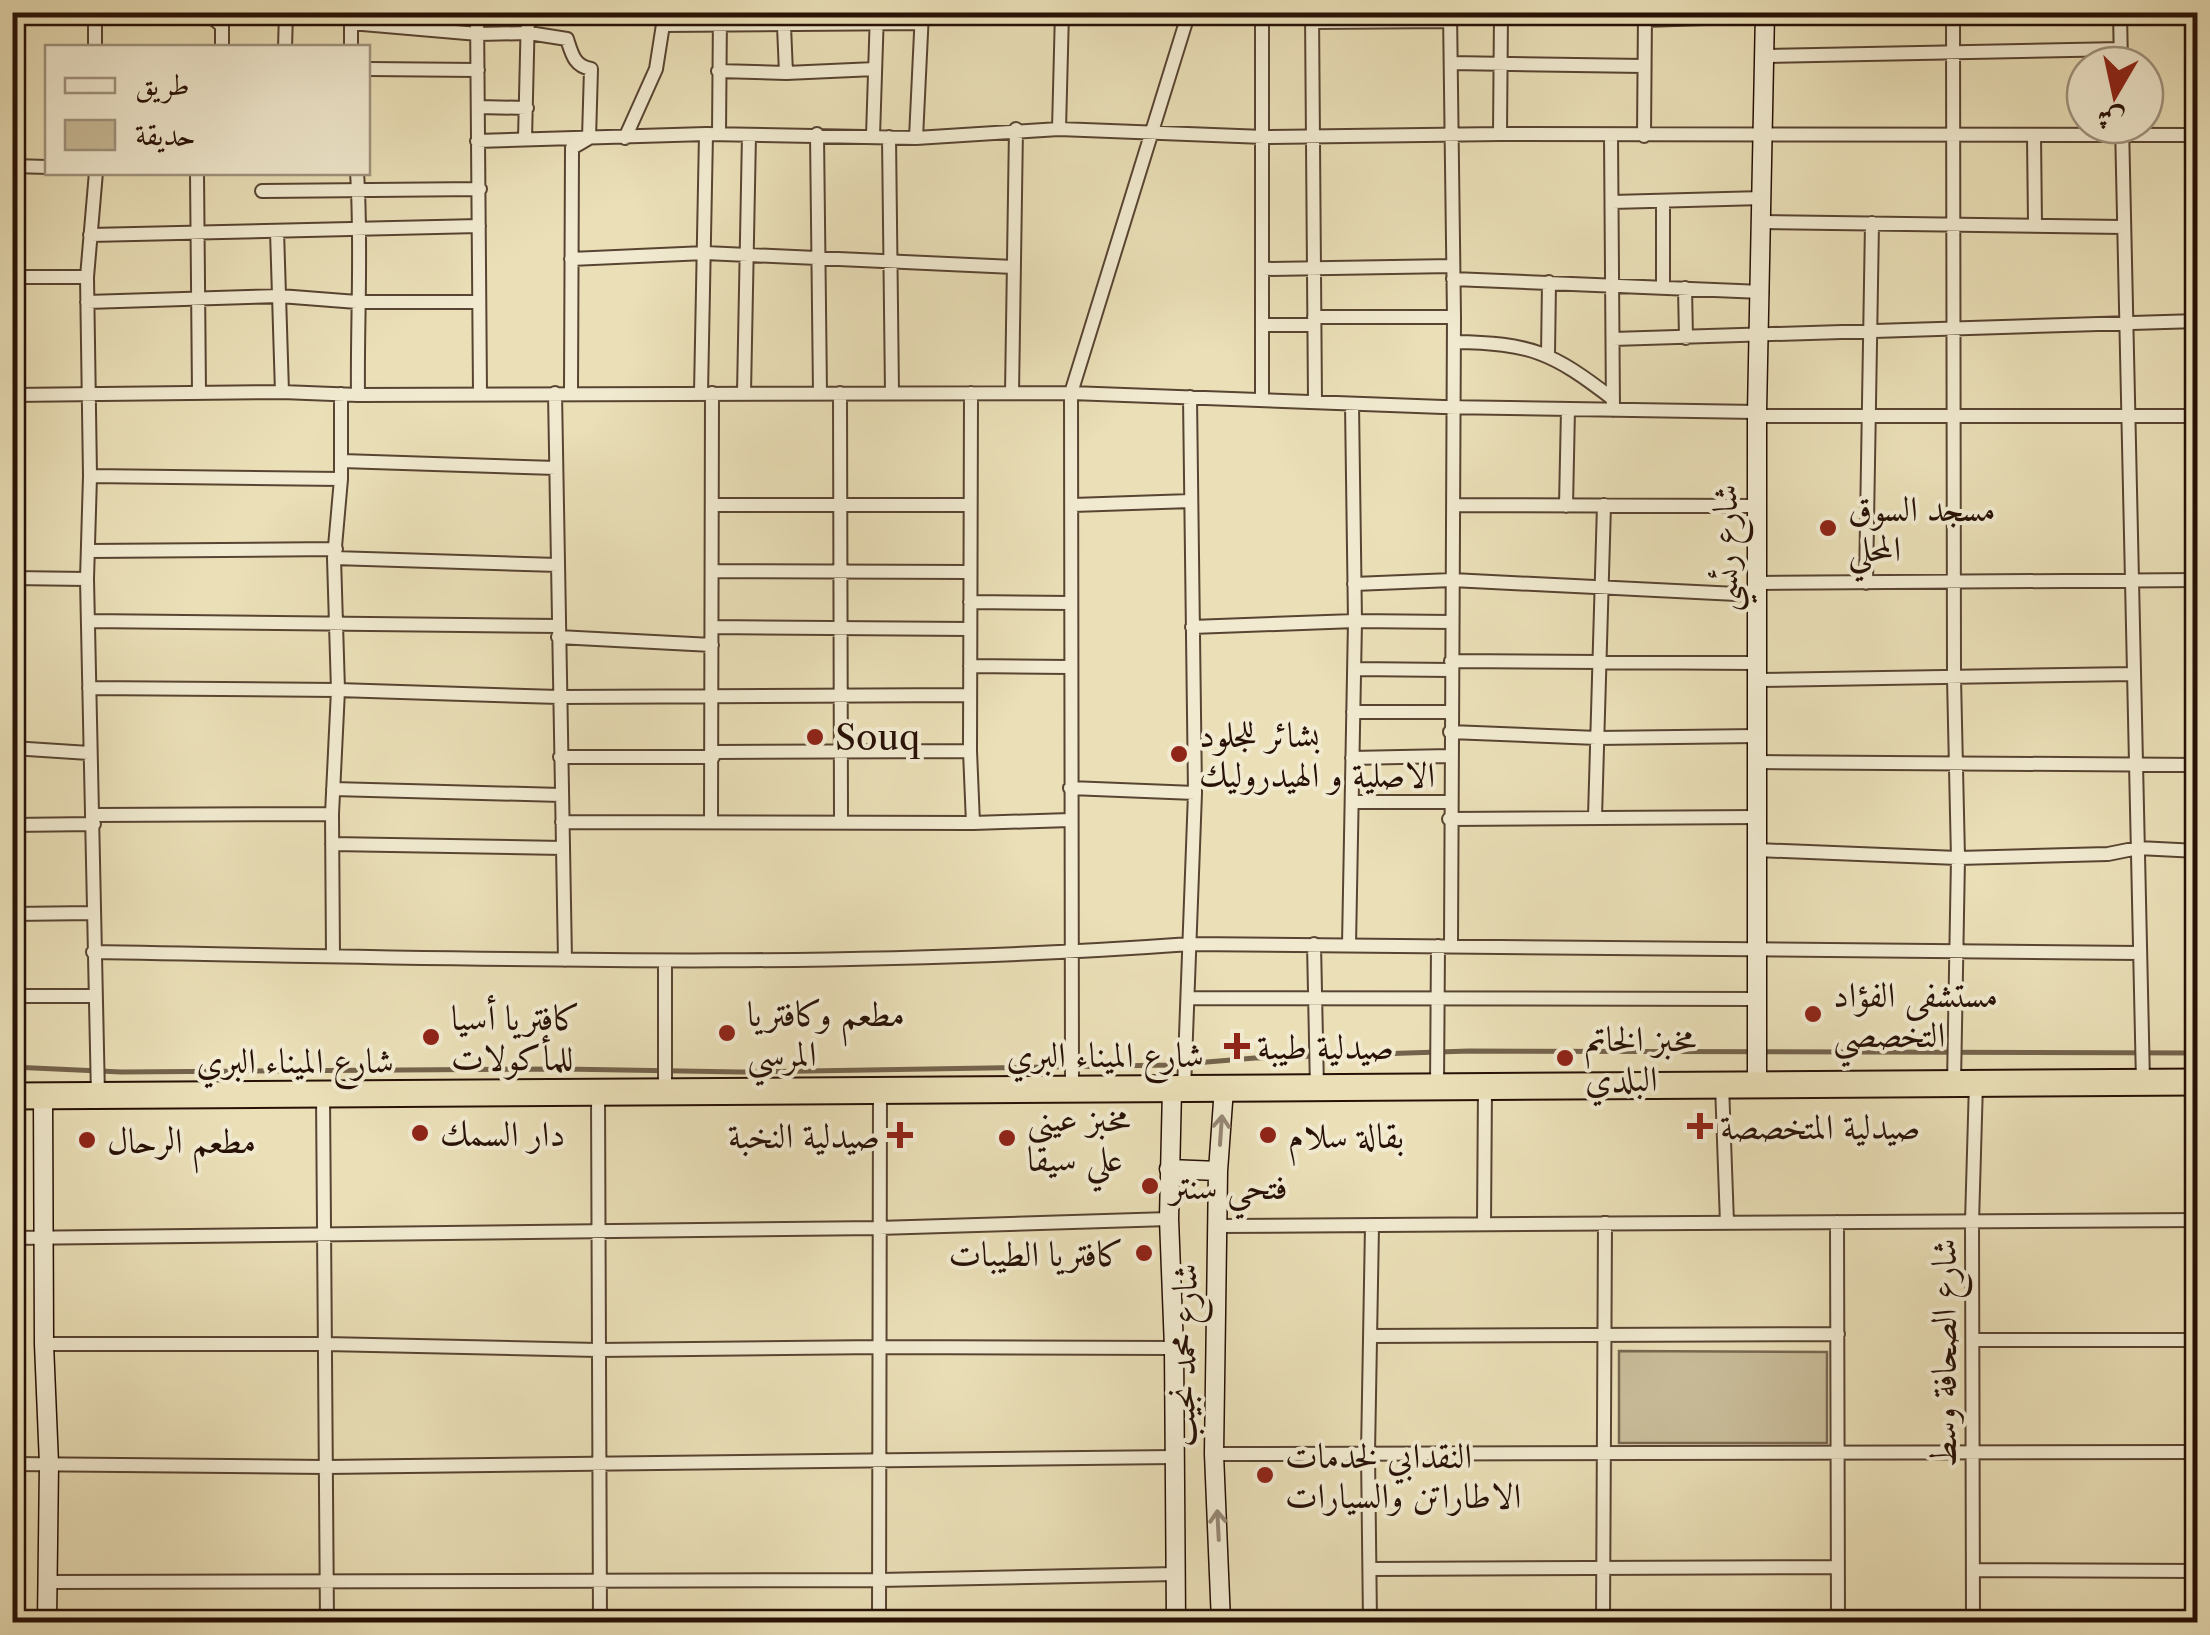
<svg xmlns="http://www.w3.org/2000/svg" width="2210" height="1635" font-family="'Libre Caslon Text',Amiri,serif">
  <rect width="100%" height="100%" fill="#eadfb7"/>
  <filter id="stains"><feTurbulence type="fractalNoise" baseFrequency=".002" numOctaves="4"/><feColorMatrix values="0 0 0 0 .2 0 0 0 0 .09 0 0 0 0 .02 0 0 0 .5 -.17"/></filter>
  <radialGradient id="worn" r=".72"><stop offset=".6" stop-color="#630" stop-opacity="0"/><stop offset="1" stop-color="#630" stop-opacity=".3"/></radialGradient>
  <path fill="#c9bc99" stroke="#786650" stroke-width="2.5" d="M 1619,1351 L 1827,1352 L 1827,1443 L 1619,1443 Z"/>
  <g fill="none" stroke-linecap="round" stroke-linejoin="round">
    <path stroke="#74634c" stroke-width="5" d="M 12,1067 L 121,1072 L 563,1069 L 741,1072 L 1171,1065 L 1255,1058 L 1469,1051 L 2198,1053"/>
    <g stroke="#584432" stroke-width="16">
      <path id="street" d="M 95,12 L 95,48
        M 206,12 L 222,26 L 222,48
        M 477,12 L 480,393
        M 1312,12 L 1315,402
        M 1450,12 L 1454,317 L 1451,946
        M 1953,12 L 1954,678 L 1958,858 L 1954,1083
        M 2120,12 L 2121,65
        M 1645,20 L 1765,16
        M 1312,22 L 1451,21
        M 351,23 L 478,34 L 529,33 L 567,39 C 572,54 574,66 591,69 L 589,138 L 572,148 L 571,393
        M 663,25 L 922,23
        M 784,26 L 786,73
        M 285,48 L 286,12
        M 351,48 L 351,12
        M 1766,56 L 2121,49
        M 1451,63 L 1644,66
        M 368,69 L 478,70
        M 718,71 L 786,73 L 875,69
        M 478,107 L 527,108
        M 2122,125 L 2143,1082
        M 1059,129 L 1062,12
        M 719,134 L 720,12
        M 817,134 L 820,393
        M 1500,134 L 1501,12
        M 1611,135 L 1613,410
        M 2034,135 L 2035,225
        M 873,136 L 877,12
        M 1644,136 L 1645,12
        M 889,137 L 892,393
        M 625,138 L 656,69 L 665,12
        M 916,138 L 922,12
        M 525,139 L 528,12
        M 477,141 L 706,134 L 916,138 L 1059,129 L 1264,137 L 1500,134 L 2198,135
        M 12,166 L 48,167
        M 96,172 L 87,277 L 90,476 L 87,579 L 98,1096
        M 197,172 L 199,393
        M 357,172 C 362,246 357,321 358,395
        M 262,191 L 480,189
        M 1612,202 L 1763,198
        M 1762,222 L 2124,227
        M 277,231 L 282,392
        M 90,235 L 479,226
        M 571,259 L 705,253 L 1014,267
        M 1263,269 L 1453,266
        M 12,277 L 87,277
        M 1453,279 L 1762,292
        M 1663,287 L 1663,202
        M 1685,288 L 1686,338
        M 87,302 L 280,296 L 357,302 L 479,302
        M 1314,317 L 1454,317
        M 1262,325 L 1314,325
        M 1613,339 L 2198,321
        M 1454,342 C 1531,343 1552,352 1613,399
        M 1548,355 L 1549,282
        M 555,393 L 565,960
        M 701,393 L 706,134
        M 744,393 L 749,135
        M 840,393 L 841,822
        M 971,393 L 970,751 L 973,823 L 1070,820
        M 1012,393 L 1016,129
        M 12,395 L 282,392 L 358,395 L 1071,393 L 1443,407 L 1757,412
        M 1262,398 L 1262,12
        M 1757,416 L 2198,416
        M 342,461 L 556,468
        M 90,476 L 341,479
        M 712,505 L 969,505
        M 1073,505 L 1191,501
        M 1453,505 L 1757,506
        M 1566,506 L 1568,409
        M 88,551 L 336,549
        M 334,558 L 558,565
        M 712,571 L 970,572
        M 12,578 L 87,579
        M 1757,583 L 2198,580
        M 1866,583 L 1872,223
        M 1354,584 L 1452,580 L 1757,595
        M 970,602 L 1071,603
        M 88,621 L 558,626
        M 712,627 L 970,629
        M 1192,627 L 1355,621 L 1452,622
        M 558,637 L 712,645
        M 1451,661 L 1757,663
        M 970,666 L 1070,667
        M 1354,669 L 1451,670
        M 1757,680 L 2134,674
        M 89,688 L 338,690 L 559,697 L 970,695
        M 1353,712 L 1450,712
        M 1450,732 L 1597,738 L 1757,736
        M 12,748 L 89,753
        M 713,752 L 970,751
        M 560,757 L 713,757
        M 1352,758 L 1450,756
        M 1757,762 L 2198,765
        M 1070,788 L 1195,793
        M 333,789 L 561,795
        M 1352,802 L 1449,802
        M 94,815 L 332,814
        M 1595,817 L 1604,505
        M 1449,819 L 1757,817
        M 562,822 L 973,823
        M 711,822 L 712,393
        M 12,825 L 94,824
        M 332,844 L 563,848
        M 1757,850 L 1958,858 L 2108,854 L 2138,848 L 2198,851
        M 12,914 L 93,913
        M 1314,944 L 1317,1088
        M 1349,945 L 1355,621 L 1352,404
        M 93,952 C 459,958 825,971 1190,944 L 2140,953
        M 333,956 L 332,814 L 338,690 L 334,558 L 341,479 L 341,394
        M 665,961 L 665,1092
        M 12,996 L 94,996
        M 1188,998 L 1757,999
        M 1722,1085 L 1727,1223
        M 1437,1087 L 1438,946
        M 1072,1089 L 1071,393 L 1189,12
        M 1184,1089 L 1195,793 L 1190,397
        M 598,1092 L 600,1622
        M 323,1094 L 327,1622
        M 1837,1222 L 1838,1622
        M 1484,1224 L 1485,1086
        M 1217,1226 L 2198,1220
        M 12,1238 L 878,1228 L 1169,1219
        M 1370,1336 L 1838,1334
        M 1973,1340 L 2198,1340
        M 44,1344 L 326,1344 L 598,1350 L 880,1347 L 1174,1348
        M 1214,1454 L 2198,1452
        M 12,1464 L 326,1467 L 1174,1457
        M 1370,1569 L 1838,1567
        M 1974,1570 L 2198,1571
        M 47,1582 L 879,1580 L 1176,1574
        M 879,1622 L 880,1090
        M 1370,1622 L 1368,1453 L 1372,1226
        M 1603,1622 L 1605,1223
        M 1973,1622 L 1972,1222 L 1976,1083"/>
    </g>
    <g stroke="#271106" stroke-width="21">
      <path id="secondary" d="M 1757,1085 L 1757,412 L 1765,12
        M 1172,1089 L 1169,1219 L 1174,1348 L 1176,1622
        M 43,1096 L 44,1344 L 49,1464 L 47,1622
        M 1169,1169 L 1218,1171
        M 1221,1622 L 1214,1454 L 1218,1171 L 1224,1088"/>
    </g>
    <g stroke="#271106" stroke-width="29">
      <path id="highway" d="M 12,1096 L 2198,1082"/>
    </g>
    <use href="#street" stroke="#f1ead0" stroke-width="12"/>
    <use href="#secondary" stroke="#f1ead0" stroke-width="18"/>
    <use href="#highway" stroke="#eadfb7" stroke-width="25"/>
  </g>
  <defs><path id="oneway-shaft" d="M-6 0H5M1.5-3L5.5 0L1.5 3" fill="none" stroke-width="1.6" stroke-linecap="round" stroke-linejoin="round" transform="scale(2.5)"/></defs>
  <g stroke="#968875">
    <use href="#oneway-shaft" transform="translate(1221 1130) rotate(-86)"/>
    <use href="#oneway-shaft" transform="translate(1218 1525) rotate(-93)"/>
  </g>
  <g fill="#8f2418" stroke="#f1ead0" stroke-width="4">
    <circle cx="1828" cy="528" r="10"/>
    <circle cx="815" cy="737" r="10"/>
    <circle cx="1179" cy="754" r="10"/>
    <circle cx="1813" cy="1014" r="10"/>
    <circle cx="727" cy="1033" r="10"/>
    <circle cx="431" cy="1037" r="10"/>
    <path d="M1232 1031h10v10h10v10h-10v10h-10v-10h-10v-10h10z"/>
    <circle cx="1565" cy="1058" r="10"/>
    <path d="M1695 1111h10v10h10v10h-10v10h-10v-10h-10v-10h10z"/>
    <circle cx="420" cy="1133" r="10"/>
    <path d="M895 1120h10v10h10v10h-10v10h-10v-10h-10v-10h10z"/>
    <circle cx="1268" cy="1135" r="10"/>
    <circle cx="1007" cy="1138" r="10"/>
    <circle cx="87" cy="1140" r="10"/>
    <circle cx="1150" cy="1186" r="10"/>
    <circle cx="1144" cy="1253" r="10"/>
    <circle cx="1265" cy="1475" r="10"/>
  </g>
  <g text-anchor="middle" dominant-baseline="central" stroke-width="8" stroke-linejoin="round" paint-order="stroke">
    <g font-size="35" fill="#271106" stroke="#f1ead0" text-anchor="start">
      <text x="1848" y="508">مسجد السوق<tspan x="1848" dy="40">المحلي</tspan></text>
      <text x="1199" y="734">بشائر للجلود<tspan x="1199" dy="40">الاصلية و الهيدروليك</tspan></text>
      <text x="835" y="737">Souq</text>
      <text x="1833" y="994">مستشفى الفؤاد<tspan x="1833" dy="40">التخصصي</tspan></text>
      <text x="747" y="1013">مطعم وكافتريا<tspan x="747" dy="40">المرسي</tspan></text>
      <text x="451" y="1017">كافتريا أسيا<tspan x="451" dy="40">للمأكولات</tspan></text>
      <text x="1585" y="1038">مخبز الخاتم<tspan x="1585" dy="40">البلدي</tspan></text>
      <text x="1257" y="1046">صيدلية طيبة</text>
      <text x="1027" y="1118">مخبز عيني<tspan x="1027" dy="40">علي سيقا</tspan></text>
      <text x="1720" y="1126">صيدلية المتخصصة</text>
      <text x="440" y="1133">دار السمك</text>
      <text x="880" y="1135" text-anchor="end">صيدلية النخبة</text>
      <text x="1288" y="1135">بقالة سلام</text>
      <text x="107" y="1140">مطعم الرحال</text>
      <text x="1170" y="1186">فتحي سنتر</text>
      <text x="1124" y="1253" text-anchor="end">كافتريا الطيبات</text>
      <text x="1285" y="1455">النقدابي لخدمات<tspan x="1285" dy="40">الاطاراتن والسيارات</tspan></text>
    </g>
    <g font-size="35" fill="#271106" stroke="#f1ead0">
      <text transform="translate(1724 548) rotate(-90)">شارع رئسي</text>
      <text x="1105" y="1054">شارع الميناء البري</text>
      <text x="295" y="1060">شارع الميناء البري</text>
      <text transform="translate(1943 1353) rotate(-90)">شارع الصحافة وسط</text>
      <text transform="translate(1183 1355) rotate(-89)">شارع محمد نجيب</text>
    </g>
  </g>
  <rect width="2210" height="1635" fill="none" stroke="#eadfb7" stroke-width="50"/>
  <rect x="15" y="15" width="2180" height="1605" fill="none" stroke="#271106" stroke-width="5"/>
  <rect x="25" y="25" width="2160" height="1585" fill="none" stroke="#271106" stroke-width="2.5"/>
  <rect x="45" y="45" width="325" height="130" fill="#f1ead0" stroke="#a0937f" stroke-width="2.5"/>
  <rect x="65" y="78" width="50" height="15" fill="#f1ead0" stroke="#a0937f" stroke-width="2.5"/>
  <text x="135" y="95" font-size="30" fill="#271106">طريق</text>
  <rect x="65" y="120" width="50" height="30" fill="#c9bc99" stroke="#a0937f" stroke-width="2.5"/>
  <text x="135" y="145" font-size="30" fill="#271106">حديقة</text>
  <g transform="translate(2115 95) rotate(189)"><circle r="48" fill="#f1ead0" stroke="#a0937f" stroke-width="2.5"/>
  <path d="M0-8L18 38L0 25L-18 38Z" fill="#8f2418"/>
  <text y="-15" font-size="28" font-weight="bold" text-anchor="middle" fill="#271106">ش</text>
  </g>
  <rect width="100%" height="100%" filter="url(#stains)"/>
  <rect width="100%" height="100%" fill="url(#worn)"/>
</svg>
